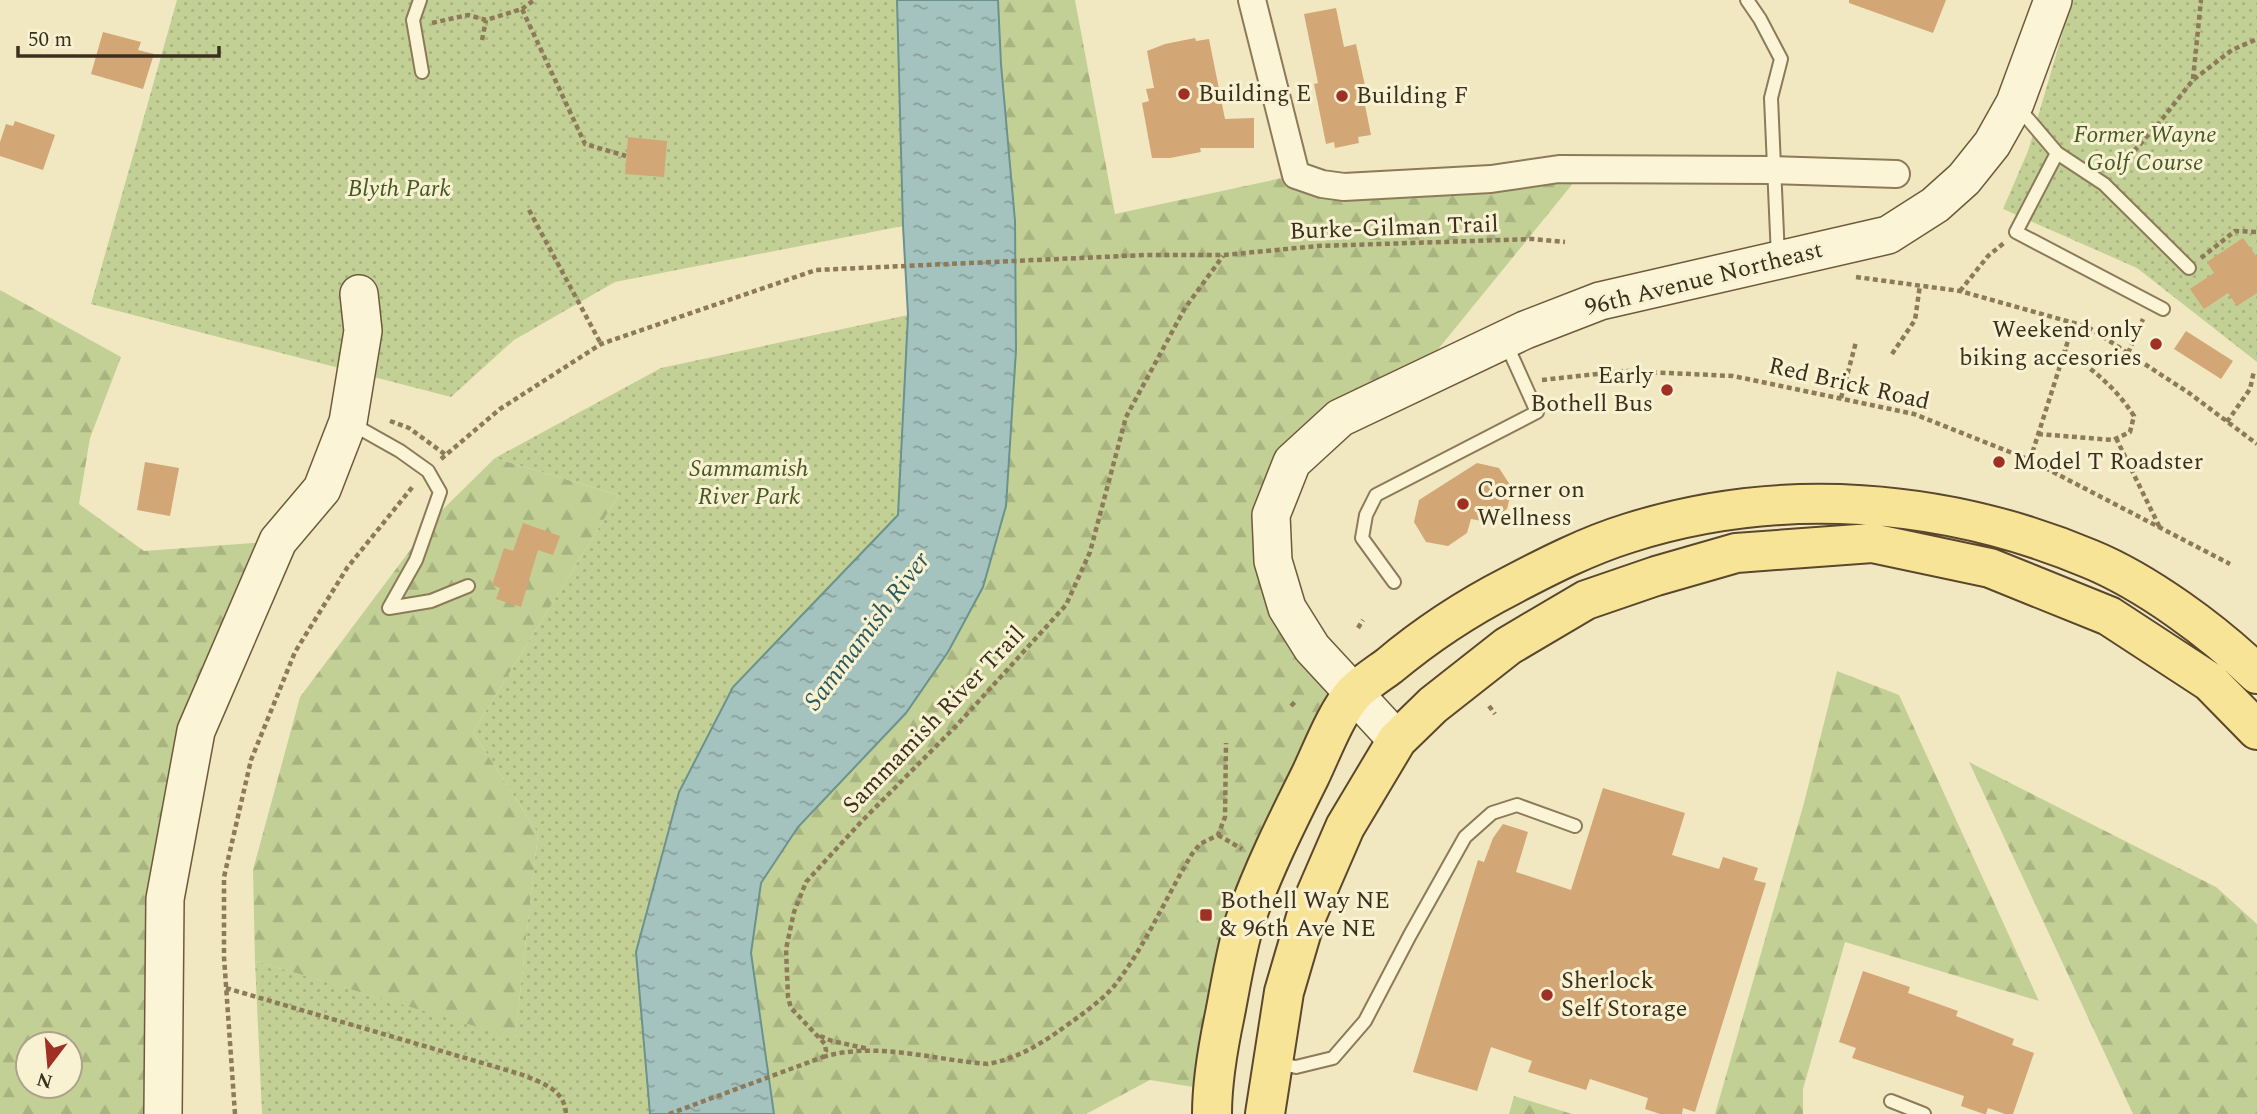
<svg xmlns="http://www.w3.org/2000/svg" width="2257" height="1114" font-family="Spectral,serif">
  <defs>
    <pattern id="forest-firs" width="22" height="20" patternUnits="userSpaceOnUse" patternTransform="scale(1.75)"><rect width="22" height="20" fill="#c3d095"/><path d="M5 1l3.5 6h-7zM16 11l3.5 6h-7z" fill="#a8b380"/></pattern>
    <pattern id="park-dots" width="8" height="8" patternUnits="userSpaceOnUse" patternTransform="scale(1.75)"><rect width="8" height="8" fill="#c3d095"/><path d="M2 2h.1M6 6h.1" fill="none" stroke="#a8b380" stroke-width="1.8" stroke-linecap="round"/></pattern>
    <pattern id="water-ripples" width="26" height="14" patternUnits="userSpaceOnUse" patternTransform="scale(1.75)"><rect width="26" height="14" fill="#a5c3be"/><path d="M2 4q2-2 4 0t4 0M15 11q2-2 4 0t4 0" fill="none" stroke="#889f9a"/></pattern>
  </defs>
  <rect width="100%" height="100%" fill="#f1e8c2"/>
  <path fill="url(#forest-firs)" fill-rule="evenodd" d="M 998,0 L 1075,0 L 1115,214 L 1296,175 L 1579,176 L 1409,385 L 1292,462 L 1273,561 L 1353,694 L 1310,776 L 1212,1090 L 1150,1080 L 1086,1114 L 774,1114 L 751,953 L 761,883 L 798,827 L 906,713 L 983,587 L 1006,506 L 1016,350 L 1015,221 L 1001,64 Z
    M 0,290 L 121,357 L 90,438 L 79,504 L 144,551 L 278,541 L 196,731 L 163,1114 L 0,1114 ZM 28,1044 L 70,1044 L 70,1086 L 28,1086 Z
    M 495,458 L 619,495 L 473,732 L 538,833 L 515,1039 L 255,961 L 253,870 L 300,697 L 435,517 Z
    M 1837,671 L 1899,695 L 2039,1001 L 1845,942 L 1803,1089 L 1803,1114 L 1715,1114 L 1804,803 Z
    M 1969,762 L 2216,887 L 2257,924 L 2257,1114 L 2133,1114 Z
    M 1514,1096 L 1572,1114 L 1509,1114 Z"/>
  <path fill="url(#park-dots)" d="M 177,0 L 897,0 L 903,226 L 615,282 L 514,340 L 451,397 L 91,304 Z
    M 2072,0 L 2257,0 L 2257,362 L 2137,268 L 2003,209 L 2028,151 Z
    M 908,315 L 898,515 L 734,687 L 636,952 L 650,1114 L 262,1114 L 255,961 L 515,1038 L 538,833 L 473,732 L 619,495 L 495,458 L 661,368 Z"/>
  <path fill="url(#water-ripples)" stroke="#6b928d" stroke-width="2" d="M 897,0 L 998,0 L 1001,64 L 1015,221 L 1016,350 L 1006,506 L 983,587 L 948,652 L 906,713 L 798,827 L 761,883 L 751,953 L 774,1114 L 650,1114 L 636,952 L 679,792 L 733,687 L 898,515 L 908,315 L 903,226 Z"/>
  <path fill="#d2a675" d="M 1849,0 L 1946,0 L 1933,33 L 1849,3 Z
    M 1336,8 L 1344,47 L 1356,44 L 1369,104 L 1365,105 L 1371,135 L 1358,137 L 1359,143 L 1335,148 L 1334,142 L 1326,144 L 1314,84 L 1318,83 L 1304,14 Z
    M 103,32 L 141,42 L 138,50 L 154,54 L 143,89 L 91,74 Z
    M 1195,38 L 1196,41 L 1209,39 L 1225,119 L 1254,118 L 1254,148 L 1200,148 L 1201,152 L 1170,158 L 1152,158 L 1142,103 L 1149,101 L 1146,89 L 1154,88 L 1147,51 L 1165,44 Z
    M 15,121 L 55,135 L 43,170 L 0,156 L 0,142 L 6,124 L 13,126 Z
    M 628,137 L 667,141 L 664,177 L 625,174 Z
    M 2243,238 L 2257,257 L 2257,293 L 2237,306 L 2228,293 L 2204,309 L 2190,289 L 2214,273 L 2207,262 Z
    M 2186,331 L 2233,361 L 2221,379 L 2174,349 Z
    M 145,462 L 179,468 L 170,516 L 137,510 Z
    M 1477,463 L 1499,468 L 1512,488 L 1507,509 L 1488,522 L 1471,519 L 1467,533 L 1448,546 L 1426,542 L 1414,522 L 1419,500 Z
    M 523,523 L 560,536 L 553,555 L 538,550 L 521,607 L 496,599 L 500,588 L 492,585 L 504,548 L 513,551 Z
    M 1603,788 L 1685,813 L 1672,855 L 1719,869 L 1723,857 L 1758,868 L 1754,880 L 1766,883 L 1695,1112 L 1683,1108 L 1682,1114 L 1660,1114 L 1645,1109 L 1648,1098 L 1590,1079 L 1586,1090 L 1528,1072 L 1532,1061 L 1491,1047 L 1477,1091 L 1413,1072 L 1478,860 L 1484,862 L 1493,838 L 1503,824 L 1528,832 L 1516,872 L 1571,890 Z
    M 1863,971 L 1910,987 L 1908,993 L 1958,1011 L 1956,1016 L 2014,1039 L 2012,1045 L 2034,1053 L 2013,1114 L 2005,1114 L 1988,1108 L 1986,1114 L 1984,1114 L 1961,1106 L 1964,1096 L 1852,1058 L 1856,1048 L 1839,1042 Z"/>
  <g fill="none" stroke-linecap="round" stroke-linejoin="round">
    <g stroke="#8c7a58" stroke-width="16">
      <path id="lane" d="M 420,0 L 413,20 L 422,72
        M 1747,0 L 1760,19 L 1781,59 L 1771,98 L 1778,257
        M 2017,106 L 2057,153 L 2016,232 L 2163,309
        M 2057,153 L 2104,184 L 2189,268
        M 352,424 L 400,451 L 428,471 L 440,492 L 416,560 L 389,608 L 431,601 L 468,586
        M 1394,582 L 1362,538 L 1366,515 L 1376,495 L 1537,412 L 1505,341
        M 1277,1063 L 1296,1067 L 1333,1058 L 1365,1021 L 1410,935 L 1465,837 L 1492,813 L 1517,805 L 1575,826
        M 1891,1101 L 1924,1114"/>
    </g>
    <g stroke="#8c7a58" stroke-width="30">
      <path id="street" d="M 1252,0 L 1296,175 L 1322,184 L 1344,187 L 1491,179 L 1559,169 L 1773,170 L 1896,174"/>
    </g>
    <g stroke="#6e5a3b" stroke-width="40">
      <path id="secondary" d="M 1397,740 L 1312,648 L 1287,608 L 1273,561 L 1271,515 L 1292,462 L 1340,418 L 1525,330 L 1600,301 L 1888,235 L 1935,205 L 1964,179 L 1992,144 L 2015,103 L 2053,0
        M 163,1114 L 165,899 L 196,731 L 278,541 L 322,489 L 348,422 L 363,331 L 359,294"/>
    </g>
    <g stroke="#5a472c" stroke-width="42">
      <path id="primary" d="M 1212,1114 C 1212,1080 1218,1047 1225,1014 C 1231,983 1236,951 1245,921 C 1263,870 1286,824 1310,776 C 1322,751 1336,713 1354,693 C 1364,683 1378,674 1389,666 C 1426,635 1467,608 1510,586 C 1548,566 1587,546 1629,533 C 1780,485 1945,498 2090,559 C 2146,582 2214,632 2257,674
        M 1265,1114 L 1284,992 L 1306,917 L 1345,827 L 1397,740 L 1433,705 L 1508,646 L 1586,600 L 1656,576 L 1736,553 L 1872,543 L 1990,568 L 2109,616 L 2210,682 L 2257,730"/>
    </g>
    <path stroke="#8c7a58" stroke-width="4.5" stroke-dasharray="5 3.5" stroke-linecap="butt" d="M 522,9 L 534,0
      M 432,23 L 468,15 L 486,20 L 522,9 L 585,144 L 626,156
      M 482,40 L 486,20
      M 2193,79 L 2201,0
      M 2117,170 L 2159,123 L 2193,80 L 2232,50 L 2257,39
      M 529,210 L 601,344
      M 2201,258 L 2235,231 L 2257,232
      M 1856,277 L 1960,291 L 2088,327 L 2189,393 L 2257,444
      M 1960,291 L 1988,256 L 2004,243
      M 2128,353 L 2143,319
      M 1892,354 L 1915,320 L 1920,285
      M 1542,380 L 1624,371 L 1733,376 L 1914,414 L 2030,460 L 2230,564
      M 1841,398 L 1856,342
      M 390,421 L 409,428 L 446,455
      M 2227,422 L 2250,389 L 2254,371
      M 2038,434 L 2113,440 L 2130,432 L 2134,416 C 2116,388 2093,369 2065,351
      M 2116,438 L 2160,528
      M 441,459 L 500,409 L 601,344 L 816,270 L 1146,255 L 1224,255 L 1318,246 L 1533,239 L 1565,242
      M 2030,460 L 2073,325
      M 1358,628 L 1363,620
      M 1291,706 L 1297,700
      M 1489,706 L 1495,714
      M 1218,835 L 1242,849
      M 226,988 L 520,1074 C 540,1082 565,1089 566,1114
      M 820,1036 L 832,1041 L 869,1049
      M 823,1057 C 876,1041 933,1060 988,1064 C 1014,1059 1034,1048 1056,1033 C 1074,1020 1101,1002 1115,985 C 1146,945 1166,897 1192,854 L 1200,844 L 1218,835 L 1225,817 L 1226,743
      M 235,1114 L 224,957 L 224,877 L 251,760 L 295,652 L 347,568 L 414,485
      M 669,1114 L 823,1057 L 826,1051 L 825,1044 L 791,1008 L 788,997 L 786,949 L 794,912 L 806,882 L 860,823 L 957,725 L 1066,605 L 1090,552 L 1126,417 L 1185,308 L 1223,256"/>
    <use href="#lane" stroke="#fbf4d6" stroke-width="12"/>
    <use href="#street" stroke="#fbf4d6" stroke-width="26"/>
    <use href="#secondary" stroke="#fbf4d6" stroke-width="37"/>
    <use href="#primary" stroke="#f7e497" stroke-width="38"/>
  </g>
  <g fill="#a03023" stroke="#f8f1d2" stroke-width="2.5">
    <circle cx="1184" cy="94" r="7"/>
    <circle cx="1342" cy="96" r="7"/>
    <circle cx="2156" cy="344" r="7"/>
    <circle cx="1667" cy="390" r="7"/>
    <circle cx="1999" cy="462" r="7"/>
    <circle cx="1463" cy="504" r="7"/>
    <rect x="1199" y="908" width="14" height="14" rx="3.5"/>
    <circle cx="1547" cy="995" r="7"/>
  </g>
  <g text-anchor="middle" dominant-baseline="central" stroke-width="6" stroke-linejoin="round" paint-order="stroke">
    <g font-size="24" fill="#3b2f1d" stroke="#f8f1d2" text-anchor="start">
      <text x="1198" y="94">Building E</text>
      <text x="1356" y="96">Building F</text>
      <text x="2142" y="330" text-anchor="end">Weekend only<tspan x="2142" dy="28">biking accesories</tspan></text>
      <text x="1653" y="376" text-anchor="end">Early<tspan x="1653" dy="28">Bothell Bus</tspan></text>
      <text x="2013" y="462">Model T Roadster</text>
      <text x="1477" y="490">Corner on<tspan x="1477" dy="28">Wellness</tspan></text>
      <text x="1220" y="901">Bothell Way NE<tspan x="1220" dy="28">&amp; 96th Ave NE</tspan></text>
      <text x="1561" y="981">Sherlock<tspan x="1561" dy="28">Self Storage</tspan></text>
    </g>
    <g font-size="24" font-style="italic" fill="#455922" stroke="#f8f1d2">
      <text x="2145" y="135">Former Wayne<tspan x="2145" dy="28">Golf Course</tspan></text>
      <text x="399" y="189">Blyth Park</text>
      <text x="749" y="469">Sammamish<tspan x="749" dy="28">River Park</tspan></text>
    </g>
    <g font-size="24" fill="#3b2f1d" stroke="#f8f1d2">
      <text transform="translate(1394 228) rotate(-2)">Burke-Gilman Trail</text>
      <text transform="translate(1704 279) rotate(-14)">96th Avenue Northeast</text>
      <text transform="translate(1849 384) rotate(13)">Red Brick Road</text>
      <text transform="translate(934 720) rotate(-46)">Sammamish River Trail</text>
    </g>
    <g font-size="26" font-style="italic" fill="#2b5a5c" stroke="#f8f1d2">
      <text transform="translate(867 631) rotate(-53)">Sammamish River</text>
    </g>
  </g>
  <g transform="translate(49 1065) rotate(196)"><circle r="33" fill="#f8f1d2" stroke="#aca38a" stroke-width="2"/>
  <path d="M0-5L12 26L0 18L-12 26Z" fill="#a03023"/>
  <text y="-10" font-size="19" font-weight="bold" text-anchor="middle" fill="#3b2f1d">N</text>
  </g>
  <path d="M18 46v10h201v-10" fill="none" stroke="#3b2f1d" stroke-width="3.5"/>
  <text x="28" y="46" font-size="21" fill="#3b2f1d" stroke="#f8f1d2" stroke-width="5" paint-order="stroke">50 m</text>
</svg>
